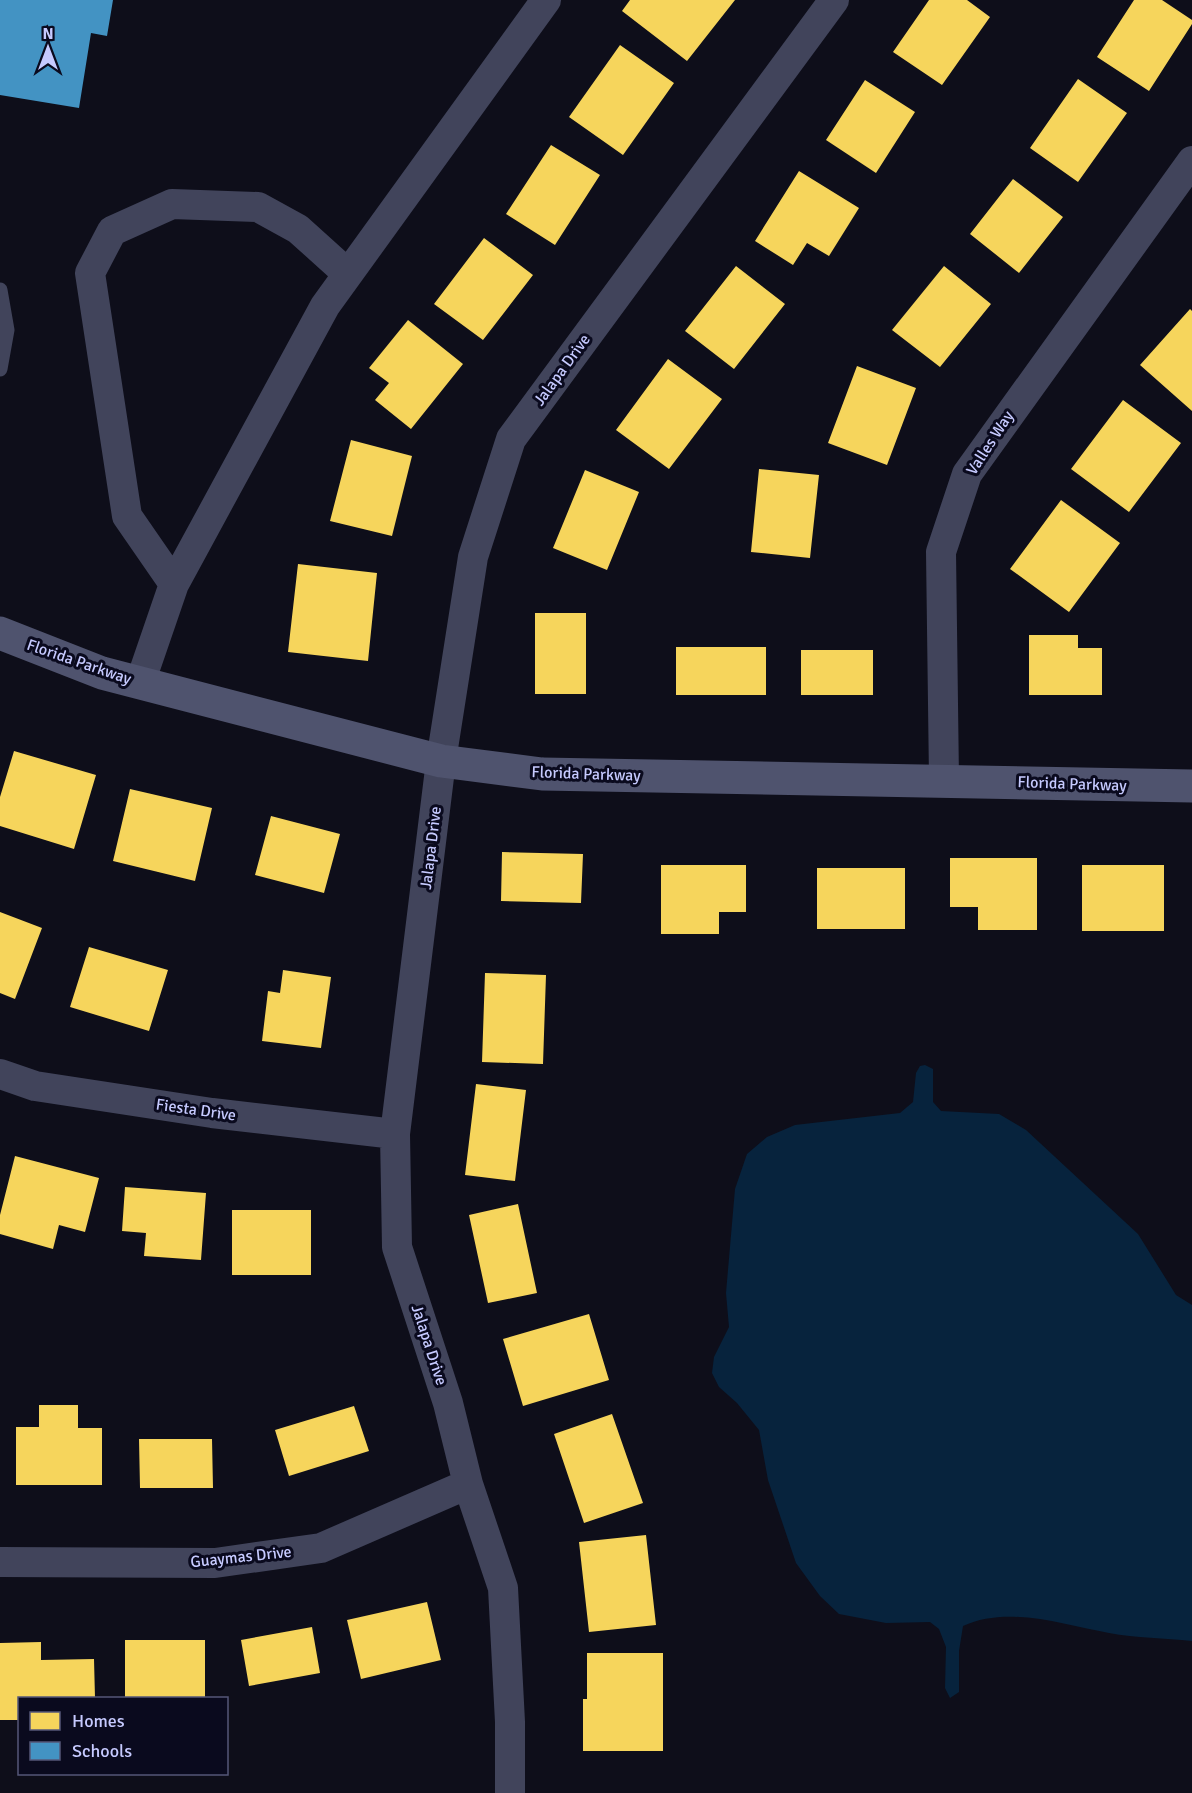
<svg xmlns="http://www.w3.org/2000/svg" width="1192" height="1793" font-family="Signika,sans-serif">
  <rect width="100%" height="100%" fill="#0e0e1a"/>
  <path fill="#07233d" d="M 925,1065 L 933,1069 L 933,1102 L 941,1111 L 999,1114 L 1026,1130 L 1138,1234 L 1176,1295 L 1192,1305 L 1192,1641 C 1165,1638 1136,1638 1109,1633 C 1064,1625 1008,1605 963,1626 L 959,1651 L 959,1692 L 950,1698 L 945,1688 L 946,1647 L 939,1629 L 930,1622 L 886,1623 L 839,1614 L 820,1596 L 796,1563 L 768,1480 L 759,1430 L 737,1403 L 719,1387 L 712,1373 L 714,1357 L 729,1327 L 726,1293 L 735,1189 L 747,1154 L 767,1137 L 795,1125 L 900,1113 L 913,1102 L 916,1073 L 920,1066 Z"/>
  <path fill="#f6d55c" d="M 630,0 L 735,0 L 687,61 L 622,11 Z
    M 929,0 L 967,0 L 990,17 L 942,85 L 893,52 Z
    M 1134,0 L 1162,0 L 1192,20 L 1192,24 L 1149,91 L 1097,57 Z
    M 620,45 L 674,83 L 623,155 L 569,117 Z
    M 1078,79 L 1127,113 L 1078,182 L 1030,148 Z
    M 865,80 L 915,112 L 876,173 L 826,140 Z
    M 551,145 L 600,175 L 555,245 L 506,214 Z
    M 799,171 L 859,208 L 829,256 L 807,243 L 793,265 L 755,241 Z
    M 1013,179 L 1063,217 L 1019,273 L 970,234 Z
    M 484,238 L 533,275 L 483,340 L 434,304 Z
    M 736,266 L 785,304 L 734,369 L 685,331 Z
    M 944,266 L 991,304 L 940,367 L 892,330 Z
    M 1190,309 L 1192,311 L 1192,411 L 1140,365 Z
    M 408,320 L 463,364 L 411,429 L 375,400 L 389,383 L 369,368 Z
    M 668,359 L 722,399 L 669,469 L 616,430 Z
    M 857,366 L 916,388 L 887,465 L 828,443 Z
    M 1123,400 L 1181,443 L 1129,512 L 1071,469 Z
    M 351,440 L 412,456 L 392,536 L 330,521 Z
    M 759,469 L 819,475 L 810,558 L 751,552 Z
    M 585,470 L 639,492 L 607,570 L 553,548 Z
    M 1061,500 L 1120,543 L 1069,612 L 1010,569 Z
    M 298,564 L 377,573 L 368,661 L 288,652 Z
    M 535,613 L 586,613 L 586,694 L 535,694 Z
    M 1029,635 L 1078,635 L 1078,648 L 1102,648 L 1102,695 L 1029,695 Z
    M 676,647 L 766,647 L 766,695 L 676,695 Z
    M 801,650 L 873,650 L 873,695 L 801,695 Z
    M 14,751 L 96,775 L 74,849 L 0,826 L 0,797 Z
    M 130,789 L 212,808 L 195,881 L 113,861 Z
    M 271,816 L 340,834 L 324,893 L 255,875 Z
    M 502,852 L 583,854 L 581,903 L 501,901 Z
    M 950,858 L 1037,858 L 1037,930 L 978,930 L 978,907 L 950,907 Z
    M 661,865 L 746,865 L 746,912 L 719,912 L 719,934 L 661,934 Z
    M 1082,865 L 1164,865 L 1164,931 L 1082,931 Z
    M 817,868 L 905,868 L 905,929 L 817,929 Z
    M 0,912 L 42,928 L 15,999 L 0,993 Z
    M 89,947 L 168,970 L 149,1031 L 70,1007 Z
    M 283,970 L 331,977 L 321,1048 L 262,1041 L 268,991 L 280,993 Z
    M 485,973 L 546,975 L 543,1064 L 482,1062 Z
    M 476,1084 L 526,1090 L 515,1181 L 465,1175 Z
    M 15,1156 L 99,1178 L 85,1232 L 59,1225 L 53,1249 L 0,1234 L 0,1215 Z
    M 125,1187 L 206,1193 L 201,1260 L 144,1256 L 146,1233 L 122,1231 Z
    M 518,1204 L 537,1293 L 488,1303 L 469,1215 Z
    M 232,1210 L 311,1210 L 311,1275 L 232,1275 Z
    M 589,1314 L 609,1380 L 523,1406 L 503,1339 Z
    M 39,1405 L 78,1405 L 78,1428 L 102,1428 L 102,1485 L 16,1485 L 16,1427 L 39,1427 Z
    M 354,1406 L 369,1451 L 289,1476 L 275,1430 Z
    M 612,1414 L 643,1503 L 584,1523 L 554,1434 Z
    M 139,1439 L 212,1439 L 213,1488 L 140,1488 Z
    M 646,1535 L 656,1625 L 589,1632 L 579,1542 Z
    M 427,1602 L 441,1660 L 361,1679 L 347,1620 Z
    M 312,1627 L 320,1673 L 249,1686 L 241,1640 Z
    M 125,1640 L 205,1640 L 205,1698 L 125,1698 Z
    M 41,1642 L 41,1660 L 94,1659 L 95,1698 L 20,1698 L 20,1720 L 0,1720 L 0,1643 Z
    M 587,1653 L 663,1653 L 663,1751 L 583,1751 L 583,1699 L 587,1699 Z"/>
  <path fill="#4393c3" d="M 0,0 L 113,0 L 107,36 L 91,33 L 79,108 L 0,95 Z"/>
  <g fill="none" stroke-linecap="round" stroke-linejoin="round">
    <path stroke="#41445b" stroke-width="15" d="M 0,290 L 7,330 L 0,369"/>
    <path stroke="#41445b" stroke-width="30" d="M 174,584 L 127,516 L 90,273 L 112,231 L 172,204 L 258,207 L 298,229 L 348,274
      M 140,683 L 174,584 L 325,306 L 546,0
      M 944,779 L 941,552 L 967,474 L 1192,161
      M 0,1074 L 35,1086 L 212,1113 L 395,1134
      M 0,1562 L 215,1563 L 321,1548 L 468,1484
      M 510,1793 L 510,1722 L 503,1588 L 468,1484 L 448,1403 L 397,1247 L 395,1134 L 441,761 L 473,557 L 511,439 L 834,0"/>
    <path stroke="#4f536e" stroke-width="33" d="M 0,633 L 102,673 L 441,761 L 542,774 L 1192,786"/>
  </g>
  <g text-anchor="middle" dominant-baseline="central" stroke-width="6" stroke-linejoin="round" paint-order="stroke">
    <g font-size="16" fill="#c6caff" stroke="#0a0a1e">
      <text transform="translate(562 370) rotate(-54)">Jalapa Drive</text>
      <text transform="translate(990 443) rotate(-57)">Valles Way</text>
      <text transform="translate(79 662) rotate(19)">Florida Parkway</text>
      <text transform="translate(586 774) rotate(2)">Florida Parkway</text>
      <text transform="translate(1072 784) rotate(2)">Florida Parkway</text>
      <text transform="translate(431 848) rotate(-83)">Jalapa Drive</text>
      <text transform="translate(196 1110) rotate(8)">Fiesta Drive</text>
      <text transform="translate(429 1345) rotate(72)">Jalapa Drive</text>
      <text transform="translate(241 1557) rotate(-6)">Guaymas Drive</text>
    </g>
  </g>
  <rect x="18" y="1697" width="210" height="78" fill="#0a0a1e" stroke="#555778" stroke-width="1.5"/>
  <rect x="30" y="1712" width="30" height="18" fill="#f6d55c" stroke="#555778" stroke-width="1.5"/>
  <text x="72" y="1727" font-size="18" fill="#c6caff">Homes</text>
  <rect x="30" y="1742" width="30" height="18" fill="#4393c3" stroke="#555778" stroke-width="1.5"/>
  <text x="72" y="1757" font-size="18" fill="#c6caff">Schools</text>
  <g transform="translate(48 48)" stroke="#0a0a1e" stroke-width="4.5" paint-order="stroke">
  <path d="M0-4.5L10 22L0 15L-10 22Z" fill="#c6caff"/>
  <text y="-9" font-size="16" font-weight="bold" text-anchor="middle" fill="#c6caff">N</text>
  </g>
</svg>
